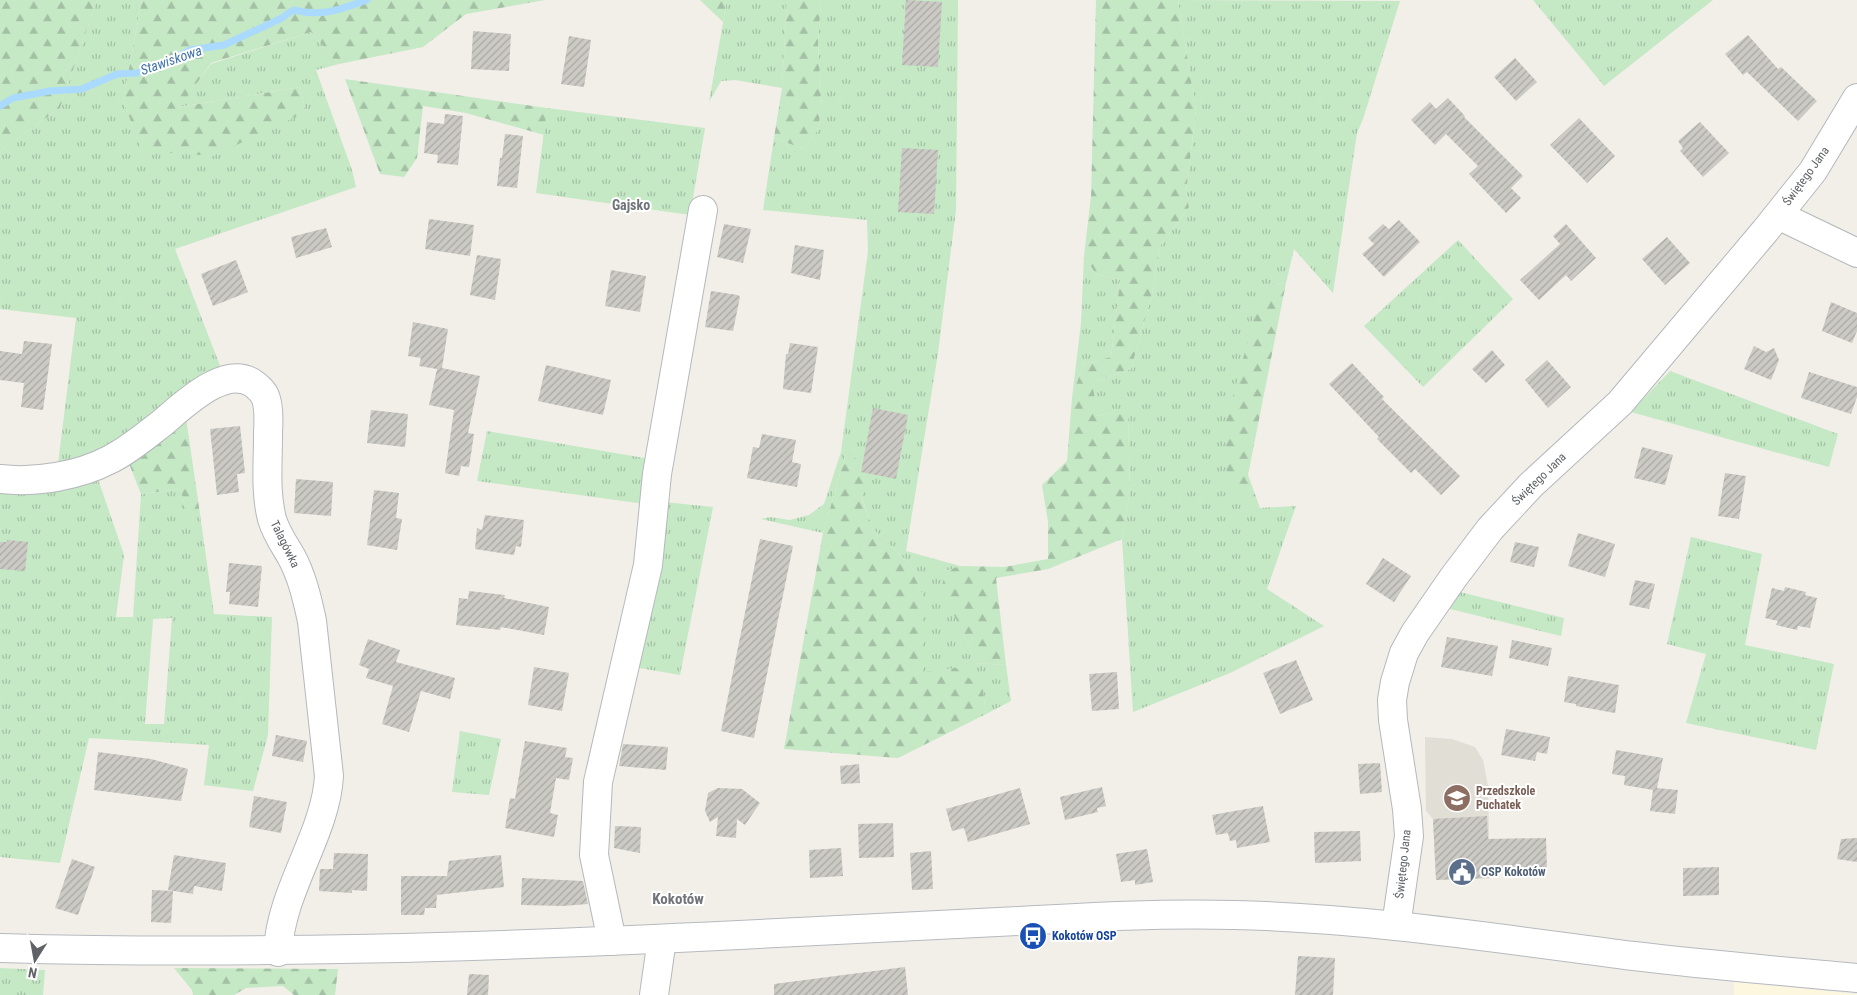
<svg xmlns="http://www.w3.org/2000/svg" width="1857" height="995" font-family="'Roboto Condensed',sans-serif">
  <defs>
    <pattern id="grass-tufts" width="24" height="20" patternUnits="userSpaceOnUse" patternTransform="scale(1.25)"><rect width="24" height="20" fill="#c5e8c5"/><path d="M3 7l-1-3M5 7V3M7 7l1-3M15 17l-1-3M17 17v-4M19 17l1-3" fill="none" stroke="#a3c0a4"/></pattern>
    <pattern id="forest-firs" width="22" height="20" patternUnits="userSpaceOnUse" patternTransform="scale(1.25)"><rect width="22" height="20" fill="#c5e8c5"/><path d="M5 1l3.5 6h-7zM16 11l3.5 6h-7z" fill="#a3c0a4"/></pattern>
    <pattern id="building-hatch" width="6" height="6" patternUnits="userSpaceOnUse" patternTransform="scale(1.25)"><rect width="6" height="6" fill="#cccac5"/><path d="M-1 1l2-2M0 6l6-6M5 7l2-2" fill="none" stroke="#a9a8a4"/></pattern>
  </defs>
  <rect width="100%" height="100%" fill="#f1efe8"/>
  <path fill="#fef7e0" d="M 1734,982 L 1857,994 L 1857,995 L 1734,995 Z"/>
  <path fill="#e1ded6" d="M 1425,737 L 1452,739 L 1475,747 L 1483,760 L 1488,786 L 1490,878 L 1436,880 L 1433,819 L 1426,811 Z"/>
  <path fill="url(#grass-tufts)" fill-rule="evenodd" d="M 97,0 L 142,0 L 123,100 L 142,150 L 306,112 L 300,87 L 179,107 L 211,64 L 311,32 L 339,64 L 316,70 L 352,170 L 356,187 L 175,249 L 222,371 L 133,433 L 92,459 L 58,464 L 76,318 L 0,309 L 0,151 L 60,108 Z
    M 727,0 L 787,0 L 782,88 L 735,80 L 721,81 L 709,102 Z
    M 821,0 L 958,0 L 956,210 L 938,353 L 906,551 L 960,566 L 946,571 L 963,633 L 976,663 L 1006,665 L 1011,701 L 986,714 L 983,689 L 923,672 L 923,597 L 911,565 L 873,529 L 846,453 L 823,533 L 761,519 L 770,517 L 790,520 L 809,515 L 824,504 L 841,452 L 868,251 L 867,220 L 763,210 L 774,138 L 804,149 L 819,128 L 821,92 L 818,44 Z
    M 1178,0 L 1400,1 L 1363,119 L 1357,133 L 1333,293 L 1294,249 L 1286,283 L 1268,284 L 1228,483 L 1260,508 L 1296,506 L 1267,589 L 1324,626 L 1230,673 L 1133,712 L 1122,539 L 1130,490 L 1128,416 L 1109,413 L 1096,416 L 1092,382 L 1131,369 L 1152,294 L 1160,246 L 1189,207 L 1186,192 L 1196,110 Z
    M 1533,0 L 1713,0 L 1604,86 Z
    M 547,108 L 705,128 L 690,215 L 536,193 Z
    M 1458,240 L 1513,299 L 1423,387 L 1364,326 Z
    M 1084,256 L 1096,274 L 1120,280 L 1111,357 L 1083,364 L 1072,398 L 1081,323 Z
    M 1670,371 L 1838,434 L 1829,467 L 1631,412 Z
    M 487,431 L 650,459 L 645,504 L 477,481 Z
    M 97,476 L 124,555 L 116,617 L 133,617 L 141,494 L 180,489 L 187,511 L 200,514 L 214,614 L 272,617 L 268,735 L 253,791 L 204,785 L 209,745 L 89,738 L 60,863 L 0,857 L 0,489 ZM 172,618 L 164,724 L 145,724 L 153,619 Z
    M 664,502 L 713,507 L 680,675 L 634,667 Z
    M 1691,537 L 1762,554 L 1745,645 L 1834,664 L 1816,750 L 1686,723 L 1706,654 L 1667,644 Z
    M 1460,592 L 1564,618 L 1561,636 L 1446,608 Z
    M 460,731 L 501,739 L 489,795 L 452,792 Z
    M 0,968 L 45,970 L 43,995 L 0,995 Z"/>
  <path fill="url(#forest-firs)" d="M 0,0 L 97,0 L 60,108 L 0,151 Z
    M 142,0 L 545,0 L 466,14 L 423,47 L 339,64 L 311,32 L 211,63 L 180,107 L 300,87 L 306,112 L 213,156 L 142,151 L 123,100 Z
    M 700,0 L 727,0 L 723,22 Z
    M 787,0 L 821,0 L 818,44 L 821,92 L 819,128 L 804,149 L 774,138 L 782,88 Z
    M 1096,0 L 1178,0 L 1196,110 L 1186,192 L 1189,207 L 1160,246 L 1152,294 L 1131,369 L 1092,382 L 1096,405 L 1097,416 L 1109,413 L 1128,415 L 1130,490 L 1122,539 L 1048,569 L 996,578 L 1006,665 L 976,663 L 963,633 L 941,589 L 946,571 L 960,566 L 1004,567 L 1048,559 L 1048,522 L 1042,485 L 1067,461 L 1072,398 L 1083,364 L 1111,357 L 1120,280 L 1096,274 L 1084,256 L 1091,196 Z
    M 345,79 L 547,108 L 544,135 L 466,113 L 423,106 L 417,158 L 404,177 L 380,174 Z
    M 1286,283 L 1248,475 L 1260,508 L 1227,483 L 1225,425 L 1255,315 L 1268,284 Z
    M 186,418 L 200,514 L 187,512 L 180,489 L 141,494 L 128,461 Z
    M 846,453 L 869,466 L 862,499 L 873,529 L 911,565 L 923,597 L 923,672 L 956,668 L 983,689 L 986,714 L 898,758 L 784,749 L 823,533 Z
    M 174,968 L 338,969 L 335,995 L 294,995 L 283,986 L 246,988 L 234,995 L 193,995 L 192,990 Z"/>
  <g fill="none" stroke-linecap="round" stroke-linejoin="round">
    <path stroke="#aadaff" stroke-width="7" d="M 0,106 L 13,98 L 50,91 L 82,89 L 117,74 L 137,73 L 167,63 L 190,50 L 224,45 L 282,18 L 293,10 C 324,17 337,10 367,0"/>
  </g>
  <path fill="url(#building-hatch)" d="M 906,0 L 942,2 L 938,67 L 902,65 Z
    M 473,31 L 511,34 L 509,71 L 471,69 Z
    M 1748,35 L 1778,69 L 1781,67 L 1817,101 L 1798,121 L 1747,72 L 1743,75 L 1725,54 Z
    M 569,36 L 591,40 L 584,87 L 561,84 Z
    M 1515,58 L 1537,82 L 1516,101 L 1494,77 Z
    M 1448,98 L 1465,116 L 1464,117 L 1523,176 L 1511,188 L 1521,198 L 1506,213 L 1469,174 L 1478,166 L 1446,134 L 1435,145 L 1411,120 L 1430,102 L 1436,109 Z
    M 445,114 L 463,116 L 458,165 L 437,163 L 438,155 L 424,153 L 427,122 L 444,124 Z
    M 1579,118 L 1615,156 L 1587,183 L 1550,145 Z
    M 1700,122 L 1729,153 L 1703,177 L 1680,151 L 1683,148 L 1678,141 Z
    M 505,134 L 523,136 L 517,188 L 497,186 L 500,158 L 502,158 Z
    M 902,148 L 938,150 L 934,214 L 898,212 Z
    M 429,219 L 474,225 L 470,256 L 425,249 Z
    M 1399,220 L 1420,242 L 1384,277 L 1362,254 L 1374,244 L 1368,238 L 1383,224 L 1389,229 Z
    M 724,224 L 751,229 L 743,263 L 717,257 Z
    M 1566,224 L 1596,258 L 1571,281 L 1566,275 L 1539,300 L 1520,280 L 1560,244 L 1553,236 Z
    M 326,228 L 332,247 L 296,258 L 291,237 Z
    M 1667,237 L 1690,263 L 1665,285 L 1642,259 Z
    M 795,245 L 824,250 L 820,280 L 791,273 Z
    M 477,255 L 501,259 L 495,300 L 470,295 Z
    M 236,260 L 248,292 L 213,306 L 201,274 Z
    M 611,270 L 646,276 L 640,312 L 605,306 Z
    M 711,291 L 738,295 L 740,297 L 733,331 L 705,327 Z
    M 1831,302 L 1857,313 L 1857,331 L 1852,343 L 1822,331 Z
    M 413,322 L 448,329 L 442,368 L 480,376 L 468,433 L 474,434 L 469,467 L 461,466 L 459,476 L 445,473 L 454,410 L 429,405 L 437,369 L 419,366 L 421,358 L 408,356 Z
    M 24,341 L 52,344 L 43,410 L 21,407 L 24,383 L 0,380 L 0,351 L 22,354 Z
    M 790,343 L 818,347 L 811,393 L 783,389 L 786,354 L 788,354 Z
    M 1754,346 L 1766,352 L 1774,348 L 1779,360 L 1771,380 L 1744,369 Z
    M 1492,350 L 1505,365 L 1486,383 L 1472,369 Z
    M 1547,360 L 1571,387 L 1548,408 L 1525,380 Z
    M 1352,363 L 1384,397 L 1382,399 L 1460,476 L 1441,495 L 1415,469 L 1411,473 L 1377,439 L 1379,437 L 1329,384 Z
    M 546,365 L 611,380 L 603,415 L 538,401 Z
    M 1809,372 L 1857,387 L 1857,397 L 1851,414 L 1801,398 Z
    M 873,408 L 908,415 L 896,479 L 861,472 Z
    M 371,410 L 408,414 L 405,447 L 367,443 Z
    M 240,426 L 245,473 L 237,474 L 239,492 L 217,495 L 210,429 Z
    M 762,434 L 796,440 L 792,462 L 801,464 L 797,487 L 747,478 L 753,447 L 759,448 Z
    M 1642,447 L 1673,455 L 1665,485 L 1634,478 Z
    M 1725,473 L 1746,476 L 1739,519 L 1718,516 Z
    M 296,479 L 333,482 L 331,516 L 294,513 Z
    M 374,490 L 399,493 L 396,518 L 402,519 L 397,550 L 367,545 Z
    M 485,515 L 524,520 L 521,547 L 516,546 L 514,555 L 475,549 L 477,528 L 482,530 Z
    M 1578,533 L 1615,544 L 1605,577 L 1568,566 Z
    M 760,539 L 793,546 L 754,738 L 721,731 Z
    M 7,540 L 28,542 L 25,571 L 0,569 L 0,542 L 7,542 Z
    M 1515,542 L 1539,547 L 1534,567 L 1510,562 Z
    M 1383,558 L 1411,576 L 1394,602 L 1366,584 Z
    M 229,563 L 262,566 L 258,607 L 229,604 L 230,592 L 226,592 Z
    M 1635,580 L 1655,584 L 1649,609 L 1629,605 Z
    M 1785,587 L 1806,592 L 1805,595 L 1817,598 L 1810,628 L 1798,626 L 1797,630 L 1776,625 L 1778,621 L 1765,618 L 1772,588 L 1784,591 Z
    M 469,591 L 505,595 L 504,598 L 549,607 L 544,635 L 501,627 L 500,630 L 456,625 L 459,598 L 468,599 Z
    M 1447,637 L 1498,646 L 1492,676 L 1441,667 Z
    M 368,639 L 400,650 L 396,662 L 455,678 L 450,699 L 421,691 L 409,732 L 382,724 L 393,686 L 366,678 L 369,669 L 359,665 Z
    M 1512,640 L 1552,648 L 1548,666 L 1509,658 Z
    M 1296,660 L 1313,700 L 1280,714 L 1263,673 Z
    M 534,667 L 569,673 L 562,711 L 528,705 Z
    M 1117,672 L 1119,709 L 1092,711 L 1089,674 Z
    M 1568,676 L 1619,685 L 1615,713 L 1576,706 L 1576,704 L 1564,702 Z
    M 1506,729 L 1550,737 L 1547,754 L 1537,752 L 1535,761 L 1501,755 Z
    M 276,735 L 307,741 L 303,762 L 272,756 Z
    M 525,741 L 567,748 L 565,757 L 573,758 L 569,780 L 556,778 L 550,813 L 558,815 L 554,837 L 505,828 L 510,798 L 515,799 Z
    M 623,744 L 668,747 L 666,770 L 619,766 Z
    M 1616,750 L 1663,758 L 1657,788 L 1678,790 L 1675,814 L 1650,811 L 1653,790 L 1624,785 L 1625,776 L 1612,774 Z
    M 98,752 L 151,759 L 188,769 L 181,801 L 94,790 Z
    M 1380,763 L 1382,792 L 1360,794 L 1358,764 Z
    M 859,764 L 860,783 L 841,784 L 840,766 Z
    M 1102,787 L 1106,806 L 1097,808 L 1098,812 L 1065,820 L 1060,797 Z
    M 718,788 L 742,789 L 760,803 L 745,825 L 737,819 L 736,838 L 716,836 L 718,817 L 710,822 L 705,811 L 708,793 Z
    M 1020,788 L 1030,824 L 968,842 L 964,828 L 952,831 L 946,809 Z
    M 254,796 L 287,802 L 281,833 L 249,827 Z
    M 1263,806 L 1270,842 L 1237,848 L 1236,840 L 1230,841 L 1228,833 L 1216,835 L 1212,815 Z
    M 1487,816 L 1488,839 L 1546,838 L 1547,869 L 1490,870 L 1490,878 L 1436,880 L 1433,819 Z
    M 893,823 L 894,857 L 859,858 L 858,824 Z
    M 615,826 L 641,827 L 640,853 L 614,848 Z
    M 1360,831 L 1361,861 L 1315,863 L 1314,832 Z
    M 1857,838 L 1857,862 L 1837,859 L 1841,839 Z
    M 841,848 L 843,876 L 810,878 L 809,850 Z
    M 1147,849 L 1153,882 L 1135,885 L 1135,880 L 1121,882 L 1116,854 Z
    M 931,851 L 933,889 L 912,890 L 910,853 Z
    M 334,853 L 368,854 L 367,891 L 352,890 L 352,893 L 319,891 L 320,869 L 333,869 Z
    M 174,855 L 226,863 L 222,891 L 194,886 L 193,894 L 168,890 Z
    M 501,855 L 504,887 L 437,895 L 436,908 L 425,908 L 424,915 L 401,915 L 401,876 L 447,876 L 449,861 Z
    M 72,859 L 95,867 L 78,915 L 55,908 Z
    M 1719,867 L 1719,895 L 1683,896 L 1683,868 Z
    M 522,878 L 583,881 L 588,904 L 563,906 L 521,905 Z
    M 152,890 L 173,891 L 171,923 L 151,922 Z
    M 1298,956 L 1335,958 L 1333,995 L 1295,995 Z
    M 905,967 L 908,995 L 774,995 L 774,984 Z
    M 469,974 L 489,975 L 488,995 L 467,995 Z"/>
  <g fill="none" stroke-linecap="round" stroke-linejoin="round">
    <g stroke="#b5b8bc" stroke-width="30">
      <path id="street" d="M 1778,215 L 1857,253
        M 0,479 C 36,483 79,476 111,459 C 127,451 143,438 157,427 C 179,410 224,362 254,384 C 259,388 264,392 266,399 C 270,411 268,424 268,436 C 268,464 265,492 272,519 C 276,533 284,544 291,556 C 302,576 307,598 312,621 L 329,776 C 326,834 280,891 278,952
        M 1396,926 L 1409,836 L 1407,809 L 1393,720 L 1392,700 L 1395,682 L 1404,653 L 1415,633 L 1453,578 L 1490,529 L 1531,485 L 1620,403 L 1765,231 L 1813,171 L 1857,98
        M 612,941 L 594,855 L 598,782 L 648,565 L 657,474 L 703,210
        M 654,995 L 662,939"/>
    </g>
    <g stroke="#b6babf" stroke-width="30">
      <path id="secondary" d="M 0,948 C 246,955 492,947 739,935 C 832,930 925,925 1019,921 C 1090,917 1162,913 1234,915 C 1368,918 1501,939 1634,956 C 1708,965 1782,971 1857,978"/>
    </g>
    <use href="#street" stroke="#fff" stroke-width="28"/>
    <use href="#secondary" stroke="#fff" stroke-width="28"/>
  </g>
  <defs>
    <g id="school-disc" transform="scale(1.4375)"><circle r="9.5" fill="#8d6e63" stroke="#fff"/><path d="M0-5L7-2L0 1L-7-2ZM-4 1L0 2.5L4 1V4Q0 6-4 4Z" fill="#fff"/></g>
    <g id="civic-disc" transform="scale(1.4375)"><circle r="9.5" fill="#5c6f8a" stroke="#fff"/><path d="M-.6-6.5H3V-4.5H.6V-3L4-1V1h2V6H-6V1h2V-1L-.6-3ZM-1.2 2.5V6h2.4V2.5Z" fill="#fff"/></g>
    <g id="bus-disc" transform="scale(1.4375)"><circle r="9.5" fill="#1a4fb4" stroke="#fff"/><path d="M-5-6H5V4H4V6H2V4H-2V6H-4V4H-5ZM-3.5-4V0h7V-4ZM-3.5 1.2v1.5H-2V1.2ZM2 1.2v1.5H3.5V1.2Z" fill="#fff"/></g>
  </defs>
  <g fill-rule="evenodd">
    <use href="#school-disc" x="1457" y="798"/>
    <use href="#civic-disc" x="1462" y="872"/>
    <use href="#bus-disc" x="1033" y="936"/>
  </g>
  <g text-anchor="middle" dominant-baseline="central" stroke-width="4" stroke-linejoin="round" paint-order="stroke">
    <g font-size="12" fill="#5f6368" stroke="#fff">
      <text transform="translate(1806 176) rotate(-54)">Świętego Jana</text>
      <text transform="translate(1539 479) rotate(-44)">Świętego Jana</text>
      <text transform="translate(285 544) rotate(64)">Talagówka</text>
      <text transform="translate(1403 864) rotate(-84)">Świętego Jana</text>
    </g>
    <g font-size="12" font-weight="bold" fill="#785e54" stroke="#fff" text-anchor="start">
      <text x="1476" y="791">Przedszkole<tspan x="1476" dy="14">Puchatek</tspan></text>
    </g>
    <g font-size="12" font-weight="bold" fill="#4e5e75" stroke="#fff" text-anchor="start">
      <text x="1481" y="872">OSP Kokotów</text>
    </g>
    <g font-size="12" font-weight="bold" fill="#164399" stroke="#fff" text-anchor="start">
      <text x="1052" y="936">Kokotów OSP</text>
    </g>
    <g font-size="14" font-style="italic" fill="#4174aa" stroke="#fff">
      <text transform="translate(171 60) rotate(-19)">Stawiskowa</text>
    </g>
    <g font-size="14" font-weight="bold" fill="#70757a" stroke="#fff">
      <text x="631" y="205">Gajsko</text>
    </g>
    <g font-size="15" font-weight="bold" fill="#70757a" stroke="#fff">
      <text x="678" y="899">Kokotów</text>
    </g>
  </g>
  <g transform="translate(35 960) rotate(191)" stroke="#ffffff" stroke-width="4" paint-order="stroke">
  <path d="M0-4L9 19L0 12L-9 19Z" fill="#5f6368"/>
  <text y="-8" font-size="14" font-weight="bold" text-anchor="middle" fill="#5f6368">N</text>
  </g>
</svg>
